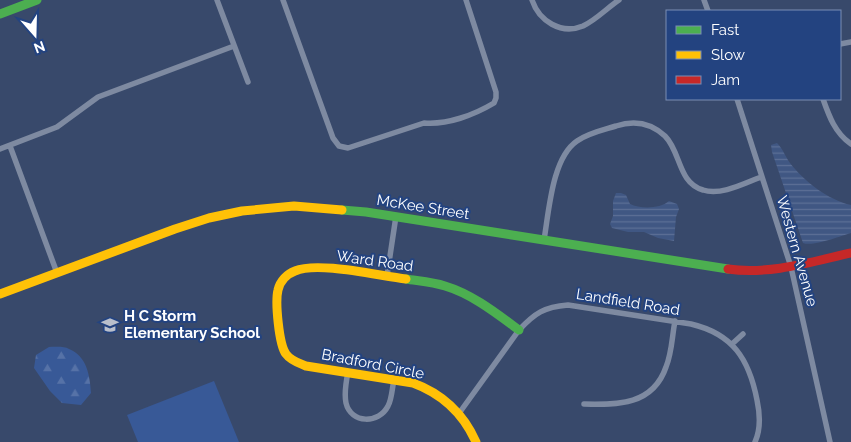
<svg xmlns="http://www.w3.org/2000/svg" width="851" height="442" font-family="Raleway,sans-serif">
  <defs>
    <pattern id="forest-firs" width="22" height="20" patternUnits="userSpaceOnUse" patternTransform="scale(1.25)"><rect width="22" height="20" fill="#385997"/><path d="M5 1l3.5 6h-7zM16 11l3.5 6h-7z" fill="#5672a7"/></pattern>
    <pattern id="water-rules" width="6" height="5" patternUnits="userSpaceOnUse" patternTransform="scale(1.25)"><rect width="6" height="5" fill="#405783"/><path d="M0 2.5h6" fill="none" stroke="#5d7096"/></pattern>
  </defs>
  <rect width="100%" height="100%" fill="#38496b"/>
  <path fill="#385997" d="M 214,381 L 239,442 L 138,442 L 127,415 Z"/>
  <path fill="url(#forest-firs)" d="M 49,347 C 55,347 64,346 69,349 C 87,356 90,376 91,393 L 81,405 L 62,403 L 50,391 L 34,368 L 36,355 Z"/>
  <path fill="url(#water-rules)" d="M 777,143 C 783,149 785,156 790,163 C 804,181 828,200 851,205 L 851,233 C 840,236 813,247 803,243 L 772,152 L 771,145 Z
    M 616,193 L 621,193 L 626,195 L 630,204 C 640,209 660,209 669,201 L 677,204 L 679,209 L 676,217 L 674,241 L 658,238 L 644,232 L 628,232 L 612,228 L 610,224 L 613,216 L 613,201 Z"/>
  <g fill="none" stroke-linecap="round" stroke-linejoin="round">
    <path stroke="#7e8aa1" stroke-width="5.5" d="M 217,0 L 248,82
      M 283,0 L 333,138 L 339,146 L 348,148 L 424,123 C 447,125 474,115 494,103 L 496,98 L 496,92 L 466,0
      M 532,0 C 539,21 561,35 583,26 C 596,20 607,8 619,0
      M 704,0 L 708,11
      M 840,44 L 851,42
      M 737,99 L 791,267 L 830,442
      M 823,99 C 829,116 835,133 851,144
      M 10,146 L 57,273
      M 0,149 L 57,127 L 98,97 L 234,46
      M 544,240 C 549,211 552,158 577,141 C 588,133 603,130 616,126 C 634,120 651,123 665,136 C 681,152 678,183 703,190 C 721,196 745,183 761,177
      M 387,276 L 396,216
      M 732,344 L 743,334
      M 348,372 C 346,382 344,394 346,403 C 351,424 379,424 388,406 C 392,399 392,388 394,380
      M 584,404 C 618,405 653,405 666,367 C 672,353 672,336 675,321
      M 460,412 L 519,330 C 535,313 544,307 568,305 L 691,324 C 733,334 749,359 757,400 C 760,414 761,429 755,442"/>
    <path stroke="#4caf50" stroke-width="9" d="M 0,14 L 37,0
      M 342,210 L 366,212 L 728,269
      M 406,279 C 418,281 432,282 445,286 C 472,294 496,313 519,330"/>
    <path stroke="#ffc107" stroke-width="9" d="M 406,279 C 379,276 318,261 295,271 C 287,274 280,281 278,290 C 275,302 279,345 286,354 C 291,361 299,363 306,366 L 413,383 C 443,394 463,413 476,442
      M 0,294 L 175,229 L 209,218 L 242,211 L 294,206 L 342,210"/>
    <path stroke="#c62828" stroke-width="9" d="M 728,269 C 769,275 811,262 851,253"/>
  </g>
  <defs>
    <g id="school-bare" transform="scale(1.35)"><path d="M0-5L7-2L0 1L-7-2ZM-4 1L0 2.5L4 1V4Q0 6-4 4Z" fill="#b9bfcb" stroke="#234380" stroke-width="2.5" paint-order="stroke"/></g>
  </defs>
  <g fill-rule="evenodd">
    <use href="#school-bare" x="110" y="325"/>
  </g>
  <g text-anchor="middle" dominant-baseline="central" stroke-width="4" stroke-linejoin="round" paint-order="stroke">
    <g font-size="15" fill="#fff" stroke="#234380">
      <text transform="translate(423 207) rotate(9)">McKee Street</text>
      <text transform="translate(797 251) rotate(74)">Western Avenue</text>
      <text transform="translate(375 261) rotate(8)">Ward Road</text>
      <text transform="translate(628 302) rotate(9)">Landfield Road</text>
      <text transform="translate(373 364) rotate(11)">Bradford Circle</text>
    </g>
    <g font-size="15" font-weight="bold" fill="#fff" stroke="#234380" text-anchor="start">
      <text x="124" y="316">H C Storm<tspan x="124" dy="17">Elementary School</tspan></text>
    </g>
  </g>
  <rect x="666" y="10" width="175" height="90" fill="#234380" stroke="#7b8eb3"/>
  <rect x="676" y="26" width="25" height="8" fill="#4caf50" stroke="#7b8eb3"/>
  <text x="711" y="35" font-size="15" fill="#ffffff">Fast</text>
  <rect x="676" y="51" width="25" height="8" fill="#ffc107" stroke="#7b8eb3"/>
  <text x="711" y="60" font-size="15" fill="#ffffff">Slow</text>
  <rect x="676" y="76" width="25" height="8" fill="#c62828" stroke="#7b8eb3"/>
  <text x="711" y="85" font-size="15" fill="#ffffff">Jam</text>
  <g transform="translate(35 35) rotate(160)" stroke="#234380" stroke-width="4" paint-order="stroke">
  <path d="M0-4L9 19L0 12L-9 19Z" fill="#ffffff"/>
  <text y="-8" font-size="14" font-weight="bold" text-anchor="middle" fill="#ffffff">N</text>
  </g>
</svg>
